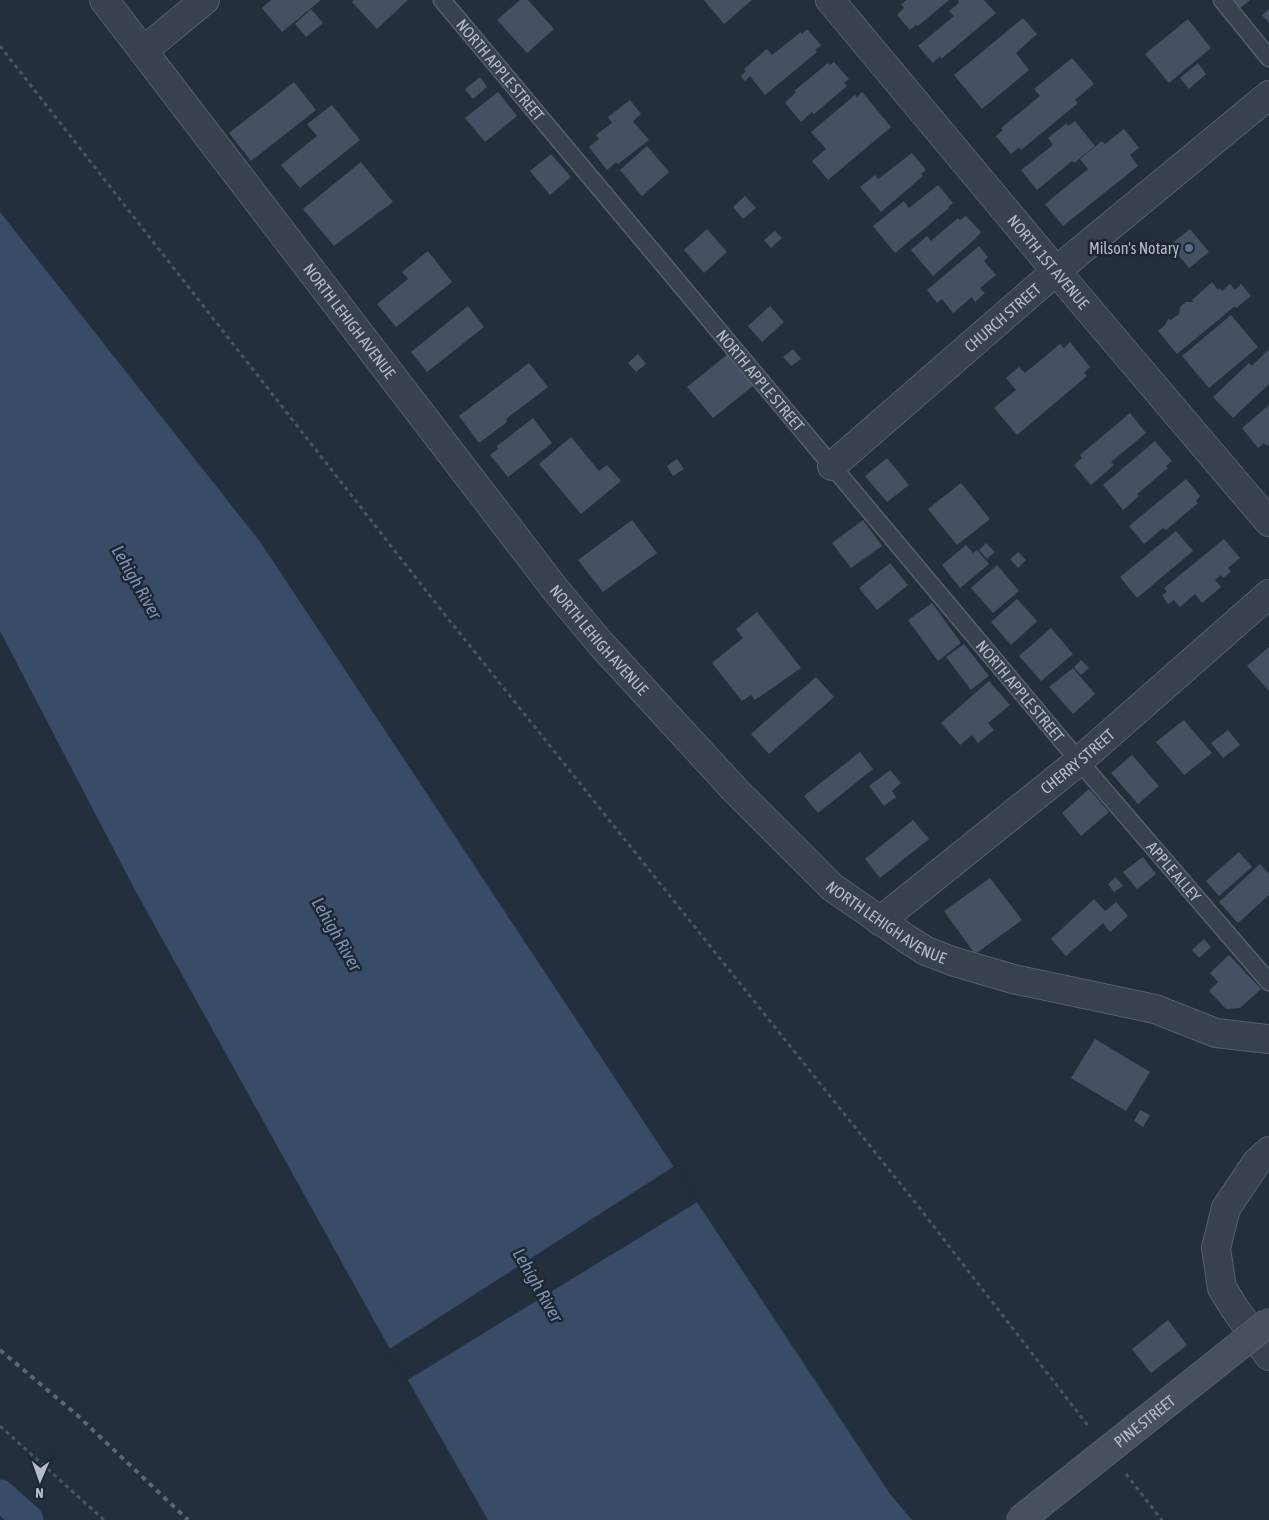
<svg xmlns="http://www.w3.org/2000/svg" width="1269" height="1520" font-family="'Asap Condensed',sans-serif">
  <rect width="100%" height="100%" fill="#242f3e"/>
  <path fill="#394c67" d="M 0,212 L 261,543 L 890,1494 L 912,1520 L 488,1520 L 381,1333 L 135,890 L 0,631 Z"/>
  <path fill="#242f3e" d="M 676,1165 L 699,1201 L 406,1381 L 388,1350 Z"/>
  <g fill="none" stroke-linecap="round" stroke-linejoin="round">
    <path stroke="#394c67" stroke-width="31" d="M 0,1495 L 28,1520"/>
  </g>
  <path fill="#455162" d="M 271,0 L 321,0 L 282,32 L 262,8 Z
    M 354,0 L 408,0 L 377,29 L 352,2 Z
    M 520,0 L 528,0 L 554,29 L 527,53 L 497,20 Z
    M 704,0 L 752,0 L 724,24 Z
    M 907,0 L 949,0 L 918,26 L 916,25 L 910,30 L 897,15 L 904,8 L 901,4 Z
    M 958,0 L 984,0 L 996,13 L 941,59 L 940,56 L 933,63 L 918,46 L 954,16 L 949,11 L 959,3 Z
    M 1233,0 L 1250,0 L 1240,8 Z
    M 311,9 L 323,23 L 306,37 L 295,24 Z
    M 1269,9 L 1269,23 L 1262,15 Z
    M 1023,18 L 1037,34 L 1016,53 L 1029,70 L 982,109 L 954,75 Z
    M 1188,19 L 1211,48 L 1169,83 L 1145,54 Z
    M 807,29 L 821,45 L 815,50 L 817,52 L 765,95 L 750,76 L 745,81 L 741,76 L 746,71 L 744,69 L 767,49 L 772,55 L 801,32 L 802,34 Z
    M 1072,58 L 1094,84 L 1075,100 L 1078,103 L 1021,150 L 1019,147 L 1011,154 L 996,136 L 1003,130 L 1001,128 L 1040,96 L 1034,89 Z
    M 834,62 L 849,79 L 844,83 L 847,86 L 814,114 L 812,112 L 801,122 L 785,103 L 796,92 L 794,91 L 828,63 L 830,65 Z
    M 1198,63 L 1206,74 L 1189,89 L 1180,78 Z
    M 480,77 L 487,87 L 473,99 L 465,89 Z
    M 294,82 L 316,110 L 251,161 L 229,133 Z
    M 498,92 L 517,116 L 485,142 L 465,118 Z
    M 862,92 L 891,127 L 828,180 L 812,161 L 826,149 L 811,132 L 855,95 L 857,97 Z
    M 630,100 L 641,114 L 633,121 L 649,140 L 618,164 L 616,162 L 607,170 L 589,147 L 599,139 L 596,135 L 612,123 L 608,117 Z
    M 332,105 L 360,140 L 300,188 L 281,165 L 317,136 L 307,124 Z
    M 1075,121 L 1095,146 L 1074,163 L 1072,161 L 1037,190 L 1021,170 L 1053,145 L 1048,138 L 1067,123 L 1068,126 Z
    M 1124,129 L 1139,148 L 1130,155 L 1138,166 L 1063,226 L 1045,204 L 1088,169 L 1080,159 L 1102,141 L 1105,144 Z
    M 647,146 L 669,172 L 642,196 L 620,170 Z
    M 912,153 L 926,170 L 921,174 L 923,176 L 881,212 L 860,187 L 875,175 L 878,179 Z
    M 551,154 L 571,177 L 550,195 L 530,171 Z
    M 361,162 L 393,202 L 334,246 L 303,209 Z
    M 938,185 L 953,203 L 948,207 L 949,208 L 895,253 L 873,226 L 904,201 L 909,208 Z
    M 745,196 L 756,208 L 743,219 L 733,207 Z
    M 966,216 L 981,232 L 975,239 L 933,276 L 911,250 L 927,236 L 931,241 L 958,218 L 960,220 Z
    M 707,229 L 727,252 L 704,273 L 684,250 Z
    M 1190,229 L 1209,252 L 1189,268 L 1170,245 Z
    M 775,231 L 782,238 L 771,248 L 764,240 Z
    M 979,246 L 988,257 L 984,261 L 996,275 L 980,288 L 985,293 L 975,302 L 972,297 L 953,313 L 942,299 L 937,303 L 927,290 Z
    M 428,251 L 452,282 L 396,327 L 377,304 L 408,279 L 402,272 Z
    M 1212,282 L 1218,290 L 1220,288 L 1222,291 L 1230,284 L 1235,290 L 1241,284 L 1251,296 L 1236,308 L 1235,306 L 1177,354 L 1158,331 L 1165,325 L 1168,319 L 1171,320 L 1179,314 L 1180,307 L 1186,302 L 1193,302 L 1192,300 Z
    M 468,306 L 484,327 L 427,372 L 411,352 Z
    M 770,306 L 784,322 L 762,342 L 748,326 Z
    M 1231,315 L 1258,347 L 1209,388 L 1182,356 Z
    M 1070,342 L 1090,367 L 1084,373 L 1087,376 L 1017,435 L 994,408 L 1016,390 L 1006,378 L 1019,367 L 1025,373 L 1060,344 L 1064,348 Z
    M 793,349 L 801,359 L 791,366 L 783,357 Z
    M 1268,350 L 1269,352 L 1269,384 L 1233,418 L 1213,397 L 1249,363 L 1252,366 Z
    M 638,354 L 646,364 L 636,372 L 628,363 Z
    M 728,354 L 753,386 L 713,418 L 687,387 Z
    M 529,363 L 548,387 L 506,419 L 507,422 L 479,443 L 459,416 Z
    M 1269,405 L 1269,444 L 1267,446 L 1264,443 L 1258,448 L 1242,428 Z
    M 1130,413 L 1146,433 L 1111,462 L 1114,465 L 1091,485 L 1074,465 L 1082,458 L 1080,455 Z
    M 533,418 L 552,443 L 508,477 L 490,455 L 498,449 L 497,446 Z
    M 571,437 L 599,471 L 607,465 L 621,481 L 581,514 L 539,464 Z
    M 1155,441 L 1172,461 L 1166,466 L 1168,468 L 1137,494 L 1139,496 L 1123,510 L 1103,485 Z
    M 887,458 L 909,485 L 887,502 L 865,476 Z
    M 677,459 L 684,469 L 673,476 L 667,466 Z
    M 1186,479 L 1200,496 L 1196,501 L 1198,503 L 1166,530 L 1163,528 L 1144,544 L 1129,526 Z
    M 961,483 L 990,519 L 957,545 L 928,509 Z
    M 632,520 L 657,553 L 603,592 L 578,560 Z
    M 863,520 L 882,546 L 851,568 L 832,543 Z
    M 1176,531 L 1193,551 L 1137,598 L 1120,577 Z
    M 1224,539 L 1240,558 L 1228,568 L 1231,572 L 1223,578 L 1221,575 L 1215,580 L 1221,587 L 1202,603 L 1195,594 L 1180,607 L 1174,600 L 1168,604 L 1162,595 L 1167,592 L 1164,588 Z
    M 986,543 L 995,552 L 987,559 L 979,550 Z
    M 966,545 L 973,553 L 977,550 L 989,564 L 960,588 L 942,565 Z
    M 1018,552 L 1026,560 L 1018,568 L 1010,559 Z
    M 890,563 L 908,585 L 877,610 L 859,588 Z
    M 997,565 L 1019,591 L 993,613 L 971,588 Z
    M 1017,599 L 1037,621 L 1011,645 L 991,622 Z
    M 932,603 L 961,643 L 938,661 L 908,620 Z
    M 757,612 L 801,668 L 755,700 L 751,695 L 742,701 L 712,663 L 743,638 L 736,629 Z
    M 1051,628 L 1073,654 L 1041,681 L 1019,656 Z
    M 964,644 L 989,676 L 971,690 L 946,657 Z
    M 1269,647 L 1269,691 L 1247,666 Z
    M 1081,660 L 1089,668 L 1081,675 L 1074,667 Z
    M 1073,668 L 1095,694 L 1073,714 L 1049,687 Z
    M 816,677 L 834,697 L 769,754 L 751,734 Z
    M 989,681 L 1010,705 L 988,723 L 994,730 L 978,743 L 972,735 L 960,745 L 941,723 Z
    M 1184,720 L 1212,753 L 1184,775 L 1156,742 Z
    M 1228,730 L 1240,745 L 1223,758 L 1211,743 Z
    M 860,752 L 873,769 L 818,813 L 804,796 Z
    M 1132,755 L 1159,786 L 1138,804 L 1111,773 Z
    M 890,770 L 901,783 L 892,791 L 896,797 L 884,806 L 869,786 Z
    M 1089,789 L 1109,812 L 1081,836 L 1062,813 Z
    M 913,820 L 929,839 L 880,878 L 865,859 Z
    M 1239,852 L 1252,867 L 1219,896 L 1206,881 Z
    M 1143,857 L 1156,874 L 1137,889 L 1123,872 Z
    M 1260,864 L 1269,874 L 1269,895 L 1238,923 L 1219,902 Z
    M 1116,877 L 1123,886 L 1114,892 L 1108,884 Z
    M 990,878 L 1022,920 L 975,954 L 944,911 Z
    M 1094,899 L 1105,911 L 1116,902 L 1128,916 L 1110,932 L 1103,923 L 1066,956 L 1051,939 Z
    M 1204,939 L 1211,947 L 1199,958 L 1192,950 Z
    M 1229,955 L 1261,989 L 1240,1008 L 1226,1009 L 1209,991 L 1218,982 L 1210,973 Z
    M 1095,1039 L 1150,1072 L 1126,1111 L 1071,1078 Z
    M 1140,1110 L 1150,1115 L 1143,1127 L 1134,1121 Z
    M 1168,1320 L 1187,1345 L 1151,1373 L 1132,1349 Z"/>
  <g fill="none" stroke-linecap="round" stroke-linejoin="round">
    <g stroke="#565f6c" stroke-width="19">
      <g id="service">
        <path id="s1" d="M 442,0 L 1079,761 L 1269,982"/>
        <path d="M 1222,0 L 1269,58"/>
      </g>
    </g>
    <g stroke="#565f6c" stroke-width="30">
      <g id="minor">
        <path id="s2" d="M 104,0 L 555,589 L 601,644 L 735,790 L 832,887 L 907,939 L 926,951 L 952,961 L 1013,979 L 1155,1009 L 1216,1033 L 1269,1039"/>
        <path d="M 143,51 L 205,0"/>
        <path id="s3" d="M 832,466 L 1056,271 L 1269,95"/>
        <path id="s4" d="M 880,921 L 1079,761 L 1269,594"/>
      </g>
    </g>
    <g stroke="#565f6c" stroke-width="30">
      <g id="tertiary">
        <path id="s5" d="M 830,0 L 1056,271 L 1269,522"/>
        <path d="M 1269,1151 L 1257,1162 L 1226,1208 L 1216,1248 L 1222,1288 L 1235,1309 L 1269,1356"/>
      </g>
    </g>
    <path stroke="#44595c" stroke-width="3" stroke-dasharray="4 4" stroke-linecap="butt" d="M 0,46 L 438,606 L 918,1206 L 1089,1427
      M 0,1426 L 104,1520
      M 1126,1474 L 1162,1520"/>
    <use href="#service" stroke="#38414e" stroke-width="16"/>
    <use href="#minor" stroke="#38414e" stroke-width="28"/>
    <use href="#tertiary" stroke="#38414e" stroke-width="28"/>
    <path stroke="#5a6575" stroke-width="4" stroke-dasharray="5 5" stroke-linecap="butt" d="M 0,1350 L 77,1415 L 188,1520"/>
    <g stroke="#565f6c" stroke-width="30" stroke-linecap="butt">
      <g id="secondary-bridge">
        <path id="s6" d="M 1020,1520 L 1269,1322"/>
      </g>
    </g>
    <use href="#secondary-bridge" stroke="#465061" stroke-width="28"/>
  </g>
  <circle fill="#5c6f8a" stroke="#1d2633" stroke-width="2" cx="1189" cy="248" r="5"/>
  <g text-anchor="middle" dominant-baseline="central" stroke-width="5" stroke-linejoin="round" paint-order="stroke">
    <g font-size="16" fill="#b4bcc9" stroke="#1d2633">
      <text stroke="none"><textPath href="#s1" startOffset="91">NORTH APPLE STREET</textPath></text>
      <text stroke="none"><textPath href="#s5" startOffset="341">NORTH 1ST AVENUE</textPath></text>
      <text stroke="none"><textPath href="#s3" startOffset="226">CHURCH STREET</textPath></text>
      <text stroke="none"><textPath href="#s2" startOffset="404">NORTH LEHIGH AVENUE</textPath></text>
      <text stroke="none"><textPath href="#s1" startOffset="496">NORTH APPLE STREET</textPath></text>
      <text stroke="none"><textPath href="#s2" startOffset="809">NORTH LEHIGH AVENUE</textPath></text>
      <text stroke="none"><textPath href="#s1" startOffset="901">NORTH APPLE STREET</textPath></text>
      <text stroke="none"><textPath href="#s4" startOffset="254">CHERRY STREET</textPath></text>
      <text stroke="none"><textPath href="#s1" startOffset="1138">APPLE ALLEY</textPath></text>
      <text stroke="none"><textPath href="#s2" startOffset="1214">NORTH LEHIGH AVENUE</textPath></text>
      <text stroke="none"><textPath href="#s6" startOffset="159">PINE STREET</textPath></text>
    </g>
    <g font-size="16" fill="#b4bcc9" stroke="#1d2633" text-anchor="end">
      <text x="1179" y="248">Milson's Notary</text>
    </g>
    <g font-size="18" font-style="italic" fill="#7c92b1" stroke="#1d2633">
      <text transform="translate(137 582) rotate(60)">Lehigh River</text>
      <text transform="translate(337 934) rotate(60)">Lehigh River</text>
      <text transform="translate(538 1285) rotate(60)">Lehigh River</text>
    </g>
  </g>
  <g transform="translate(40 1480) rotate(182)" stroke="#1d2633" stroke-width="4" paint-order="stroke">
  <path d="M0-4L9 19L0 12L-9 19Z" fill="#b4bcc9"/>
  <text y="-8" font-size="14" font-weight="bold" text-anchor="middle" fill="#b4bcc9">N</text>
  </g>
</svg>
